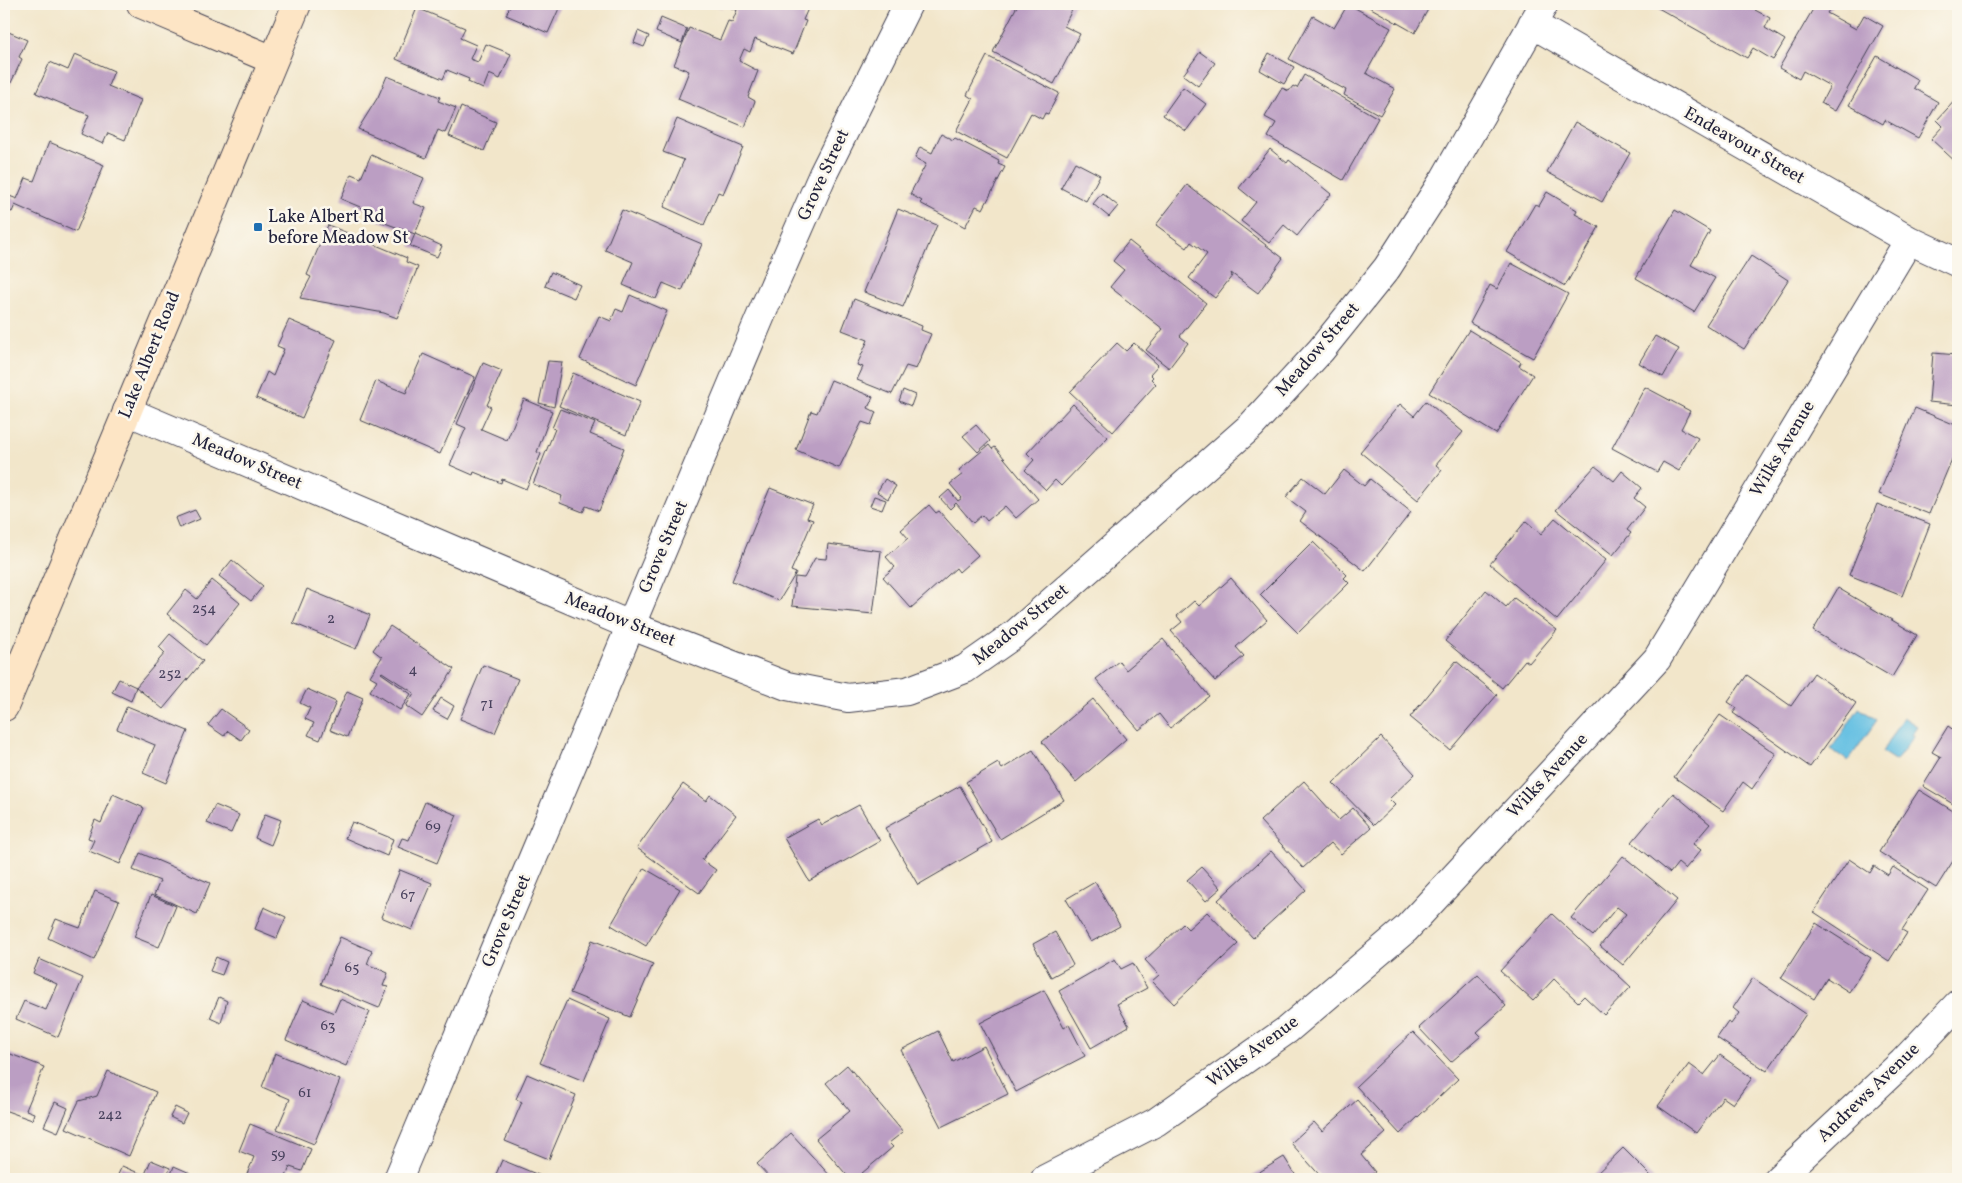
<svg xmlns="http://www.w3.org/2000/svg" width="1962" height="1183" font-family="Vollkorn,serif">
  <rect width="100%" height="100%" fill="#fbf7ec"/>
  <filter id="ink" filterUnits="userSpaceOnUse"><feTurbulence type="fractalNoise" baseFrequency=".02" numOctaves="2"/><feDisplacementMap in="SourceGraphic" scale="10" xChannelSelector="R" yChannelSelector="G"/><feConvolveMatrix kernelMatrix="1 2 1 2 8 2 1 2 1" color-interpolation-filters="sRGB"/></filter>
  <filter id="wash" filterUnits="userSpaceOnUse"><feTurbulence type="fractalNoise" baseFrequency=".0096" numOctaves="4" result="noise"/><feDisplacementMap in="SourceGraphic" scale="20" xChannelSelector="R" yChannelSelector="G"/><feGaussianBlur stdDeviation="1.12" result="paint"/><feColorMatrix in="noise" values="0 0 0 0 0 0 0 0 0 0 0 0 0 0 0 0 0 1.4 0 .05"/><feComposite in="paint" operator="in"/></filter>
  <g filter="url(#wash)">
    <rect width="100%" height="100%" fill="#f2e6ca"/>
    <path fill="#64bfe2" stroke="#43708e" d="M 1859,708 L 1877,720 L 1848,761 L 1831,749 Z
      M 1903,717 L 1917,726 L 1911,735 L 1914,736 L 1896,761 L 1882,752 Z"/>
    <g id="blocks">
      <path fill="#bb9ec3" d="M 511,4 L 561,4 L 548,33 L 506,15 Z
        M 711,4 L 810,4 L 803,20 L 806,21 L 793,54 L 755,39 L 750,52 L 744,49 L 739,61 L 758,71 L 748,97 L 755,101 L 745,127 L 678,99 L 689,71 L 674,65 L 689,28 L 720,40 L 728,21 L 732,22 L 737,10 L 724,5 L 722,8 Z
        M 1013,4 L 1075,4 L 1064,26 L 1080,34 L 1054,84 L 993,52 L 1017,6 Z
        M 1348,4 L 1391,28 L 1366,73 L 1395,89 L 1380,115 L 1344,95 L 1346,90 L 1289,59 L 1313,16 L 1334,28 Z
        M 1364,4 L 1431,4 L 1415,33 Z
        M 1651,4 L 1759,4 L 1755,10 L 1770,18 L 1765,28 L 1785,40 L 1773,60 L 1753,48 L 1747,58 Z
        M 1816,4 L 1833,4 L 1827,13 L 1856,29 L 1864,15 L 1883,26 L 1835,111 L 1821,103 L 1830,86 L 1803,71 L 1799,79 L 1779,68 Z
        M 417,8 L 465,28 L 460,38 L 476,45 L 470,59 L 478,62 L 486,44 L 511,54 L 500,79 L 489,74 L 483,89 L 468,82 L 469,79 L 447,70 L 443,79 L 396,59 Z
        M 661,18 L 687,29 L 682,43 L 656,32 Z
        M 4,30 L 27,40 L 19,57 L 22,59 L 4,98 Z
        M 638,31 L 649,36 L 644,47 L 634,43 Z
        M 1200,52 L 1215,63 L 1198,86 L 1183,75 Z
        M 1269,53 L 1294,67 L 1284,84 L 1260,70 Z
        M 75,54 L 114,71 L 108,86 L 141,100 L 125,140 L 108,133 L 103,144 L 81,134 L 89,115 L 36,93 L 50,62 L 68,70 Z
        M 987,56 L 1059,93 L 1048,114 L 1045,113 L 1042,119 L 1031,113 L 1007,158 L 956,131 L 973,99 L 967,95 Z
        M 1877,56 L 1918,80 L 1914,88 L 1938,102 L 1918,138 L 1885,120 L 1883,124 L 1849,105 Z
        M 1304,75 L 1378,118 L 1343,180 L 1268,137 L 1276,123 L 1265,117 L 1282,88 L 1289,91 L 1293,86 L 1297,88 Z
        M 387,76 L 440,97 L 438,101 L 456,108 L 445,133 L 438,130 L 426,158 L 358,129 L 378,97 Z
        M 1183,87 L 1206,104 L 1186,131 L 1163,115 Z
        M 1958,97 L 1958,164 L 1931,139 L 1943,126 L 1937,120 Z
        M 461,107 L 496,122 L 484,151 L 449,136 Z
        M 677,119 L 743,147 L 723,194 L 718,192 L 704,225 L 664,207 L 684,160 L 663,152 Z
        M 1575,122 L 1630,153 L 1602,202 L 1547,172 Z
        M 941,134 L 953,140 L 955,138 L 999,161 L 998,164 L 1005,167 L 983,209 L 976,206 L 965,227 L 920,203 L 922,201 L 910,194 L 926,164 L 915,158 L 920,147 L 932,153 Z
        M 49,142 L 104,165 L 76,232 L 15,205 L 12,212 L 4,208 L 7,195 L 17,199 L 26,178 L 34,181 Z
        M 1270,149 L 1287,163 L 1289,160 L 1331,194 L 1297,236 L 1284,225 L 1269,243 L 1241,221 L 1256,202 L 1239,188 Z
        M 371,155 L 424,178 L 413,203 L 426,208 L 415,234 L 374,219 L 377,214 L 341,199 L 351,174 L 361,178 Z
        M 1075,162 L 1100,175 L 1086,201 L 1061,188 Z
        M 1187,185 L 1283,258 L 1258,293 L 1231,273 L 1232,276 L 1215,298 L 1189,278 L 1207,254 L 1191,242 L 1187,248 L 1156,225 Z
        M 1547,192 L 1577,210 L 1575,214 L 1599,227 L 1565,286 L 1507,252 L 1535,204 L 1539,206 Z
        M 1102,193 L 1118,206 L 1109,217 L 1093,204 Z
        M 898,209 L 937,225 L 903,307 L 864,292 Z
        M 622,210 L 702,244 L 682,291 L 663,283 L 656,299 L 623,285 L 633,262 L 605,250 Z
        M 1675,210 L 1710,231 L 1691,265 L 1715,278 L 1694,312 L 1636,278 Z
        M 328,225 L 407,258 L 406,262 L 418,267 L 397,318 L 384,313 L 300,298 L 311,277 L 307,275 Z
        M 415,234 L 442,246 L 437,257 L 410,246 Z
        M 1129,241 L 1206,303 L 1180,336 L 1188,343 L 1169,368 L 1146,350 L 1163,329 L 1110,287 L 1124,270 L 1113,261 Z
        M 1751,256 L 1788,280 L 1744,349 L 1706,325 Z
        M 1511,263 L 1568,294 L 1533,358 L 1470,323 L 1490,285 L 1497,289 Z
        M 551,272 L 580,285 L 574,298 L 545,286 Z
        M 630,295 L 667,311 L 636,385 L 580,359 L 599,316 L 611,321 L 616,309 L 623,312 Z
        M 854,299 L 922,326 L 921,330 L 931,334 L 916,369 L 906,366 L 892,394 L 857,380 L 863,367 L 857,365 L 868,340 L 842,330 Z
        M 289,320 L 336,340 L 302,418 L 256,398 L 267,372 L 273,376 L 284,349 L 277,346 Z
        M 1469,330 L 1521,362 L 1519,366 L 1533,375 L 1496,434 L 1429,393 Z
        M 1655,336 L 1679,349 L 1663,377 L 1639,363 Z
        M 1117,343 L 1126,351 L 1134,343 L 1158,365 L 1150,374 L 1153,377 L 1151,379 L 1156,384 L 1113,432 L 1070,392 Z
        M 1933,353 L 1958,355 L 1958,405 L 1929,402 Z
        M 423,354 L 475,377 L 440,454 L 360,420 L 376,381 L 406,393 Z
        M 548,361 L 562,362 L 554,407 L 539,403 Z
        M 483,363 L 502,371 L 487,405 L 491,407 L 481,429 L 507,440 L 524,399 L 552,411 L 537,452 L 541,454 L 526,489 L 502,479 L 501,483 L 474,472 L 473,475 L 450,465 L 466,428 L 457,424 Z
        M 573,373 L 640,402 L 626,435 L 559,406 Z
        M 831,380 L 873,397 L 868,408 L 876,412 L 871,425 L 862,422 L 839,468 L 796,450 L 811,411 L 817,413 Z
        M 1645,387 L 1690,411 L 1681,429 L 1698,438 L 1679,471 L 1663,462 L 1657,472 L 1612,448 Z
        M 903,390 L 915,395 L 911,406 L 899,401 Z
        M 1426,401 L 1463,432 L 1436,465 L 1442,470 L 1418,500 L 1360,452 L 1400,404 L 1414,416 Z
        M 1073,404 L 1108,437 L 1061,486 L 1055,480 L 1046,490 L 1025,470 L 1034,460 L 1027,453 Z
        M 1915,408 L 1958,426 L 1958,461 L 1952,459 L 1929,514 L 1879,494 Z
        M 560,409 L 595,423 L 590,434 L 624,448 L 599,511 L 586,506 L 583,512 L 560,503 L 562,496 L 533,484 L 555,429 L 552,428 Z
        M 976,425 L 990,441 L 978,452 L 963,436 Z
        M 989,445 L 992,449 L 995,447 L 1038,499 L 1016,518 L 1005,506 L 987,521 L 982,515 L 973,523 L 956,503 L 950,509 L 940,498 L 949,490 L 958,501 L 962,498 L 950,484 L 963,474 L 959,470 Z
        M 1595,466 L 1614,481 L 1622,471 L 1642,488 L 1634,498 L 1645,507 L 1627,530 L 1631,533 L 1613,555 L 1556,510 Z
        M 1344,470 L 1364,486 L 1370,479 L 1411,512 L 1365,571 L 1300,521 L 1306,512 L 1286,497 L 1303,477 L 1325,494 Z
        M 885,479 L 896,486 L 888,499 L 877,492 Z
        M 770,488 L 813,505 L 807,518 L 813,520 L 791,571 L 796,573 L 779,601 L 732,581 Z
        M 874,496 L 886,500 L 882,510 L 870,506 Z
        M 1877,504 L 1930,524 L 1902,596 L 1849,575 Z
        M 929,505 L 936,513 L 939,511 L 978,555 L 959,572 L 956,568 L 911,608 L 883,577 L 895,567 L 886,557 L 908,538 L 901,530 Z
        M 195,510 L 200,519 L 179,528 L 175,518 Z
        M 1555,518 L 1606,560 L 1557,620 L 1490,564 L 1526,521 L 1541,534 Z
        M 1313,542 L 1347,575 L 1344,578 L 1349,583 L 1298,633 L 1260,595 Z
        M 828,544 L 881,551 L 873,614 L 792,606 L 795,577 L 804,578 L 815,558 L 826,559 Z
        M 232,560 L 263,586 L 251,601 L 219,576 Z
        M 1231,578 L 1267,620 L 1236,647 L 1244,656 L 1215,681 L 1171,631 L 1182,622 L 1177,616 L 1194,601 L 1199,606 Z
        M 212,580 L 240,603 L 206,645 L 167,614 L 186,590 L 197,599 Z
        M 1838,588 L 1917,635 L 1892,677 L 1813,631 Z
        M 307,589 L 370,615 L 356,649 L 293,623 Z
        M 1486,590 L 1506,607 L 1514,598 L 1557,630 L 1529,663 L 1525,660 L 1502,688 L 1445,641 Z
        M 390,626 L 454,669 L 422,717 L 406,706 L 414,693 L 382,672 L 381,673 L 411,694 L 400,710 L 370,691 L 377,680 L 370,676 L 382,657 L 373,650 Z
        M 170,634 L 203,661 L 163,709 L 136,687 L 165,653 L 159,647 Z
        M 1163,639 L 1209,696 L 1170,728 L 1159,714 L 1139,730 L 1096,679 L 1119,661 L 1126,670 Z
        M 1456,661 L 1497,695 L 1450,750 L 1410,717 Z
        M 483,665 L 518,679 L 495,733 L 460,719 Z
        M 1814,673 L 1856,703 L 1810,767 L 1733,713 L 1737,708 L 1728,702 L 1747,675 L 1791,706 Z
        M 119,679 L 136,687 L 131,701 L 112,692 Z
        M 307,689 L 336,702 L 320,740 L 308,735 L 314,723 L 305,719 L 310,708 L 300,703 Z
        M 347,691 L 363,698 L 347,737 L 330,730 Z
        M 441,698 L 454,706 L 447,719 L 433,711 Z
        M 1093,699 L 1126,739 L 1076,782 L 1042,742 Z
        M 127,706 L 188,731 L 166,783 L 143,773 L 155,745 L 117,729 Z
        M 221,709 L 249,729 L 241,740 L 228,731 L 224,736 L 208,725 Z
        M 1720,715 L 1776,754 L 1752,789 L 1743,782 L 1723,811 L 1674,777 Z
        M 1958,725 L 1958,807 L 1923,786 L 1941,757 L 1932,752 L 1948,726 L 1955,731 Z
        M 1381,737 L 1415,774 L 1389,799 L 1395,805 L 1374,825 L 1333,783 Z
        M 1033,750 L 1064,800 L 1000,839 L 966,782 L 998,763 L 1002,769 Z
        M 1304,781 L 1339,820 L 1353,808 L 1371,828 L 1341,854 L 1331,843 L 1303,868 L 1260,821 Z
        M 683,784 L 706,801 L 710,795 L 736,815 L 702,860 L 716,870 L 699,893 L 637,848 Z
        M 960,786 L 992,842 L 918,885 L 885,828 Z
        M 1919,790 L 1958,814 L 1958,853 L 1936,888 L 1879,852 Z
        M 1673,793 L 1710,824 L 1693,844 L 1701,850 L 1685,869 L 1678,863 L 1670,873 L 1632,842 Z
        M 113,794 L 144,808 L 120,864 L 89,851 L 94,840 L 88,838 L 95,820 L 101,823 Z
        M 425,802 L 457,815 L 437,863 L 398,847 L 402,838 L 409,840 Z
        M 215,805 L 239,815 L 231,833 L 207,823 Z
        M 859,805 L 880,841 L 809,881 L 784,838 L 818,819 L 822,825 Z
        M 265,814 L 281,820 L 271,845 L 255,838 Z
        M 352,822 L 393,839 L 387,856 L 345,838 Z
        M 1271,851 L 1306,890 L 1253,938 L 1218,900 Z
        M 140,853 L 210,883 L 197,914 L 154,895 L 160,881 L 133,870 Z
        M 1623,856 L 1677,900 L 1623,965 L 1600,946 L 1626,914 L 1617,907 L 1593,936 L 1571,918 Z
        M 1849,859 L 1870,873 L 1874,866 L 1888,875 L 1893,867 L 1928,890 L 1902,930 L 1907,933 L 1889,961 L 1814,912 Z
        M 1202,867 L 1221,888 L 1206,901 L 1187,880 Z
        M 644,868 L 680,889 L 646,946 L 611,925 Z
        M 400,870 L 432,883 L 412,930 L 381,917 Z
        M 1095,882 L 1120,926 L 1091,942 L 1066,899 Z
        M 95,891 L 119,901 L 94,960 L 48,938 L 56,919 L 80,928 Z
        M 151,895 L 176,906 L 159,947 L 134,937 Z
        M 264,907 L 286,917 L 277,938 L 255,929 Z
        M 1207,912 L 1238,944 L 1174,1004 L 1152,981 L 1159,975 L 1145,960 L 1183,924 L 1188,929 Z
        M 1552,914 L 1631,987 L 1604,1015 L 1584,996 L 1578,1002 L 1554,979 L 1533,1001 L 1500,971 Z
        M 1816,923 L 1871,958 L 1849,992 L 1827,978 L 1814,999 L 1781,978 Z
        M 1055,932 L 1073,965 L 1051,977 L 1033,944 Z
        M 340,937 L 372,951 L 367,964 L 388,973 L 383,986 L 388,987 L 379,1008 L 321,984 Z
        M 592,940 L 653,964 L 630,1017 L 570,993 Z
        M 216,957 L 227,962 L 222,975 L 210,971 Z
        M 39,959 L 83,978 L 58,1037 L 16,1019 L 24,1001 L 46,1010 L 57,984 L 33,973 Z
        M 1115,959 L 1121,969 L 1133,963 L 1147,988 L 1117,1004 L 1129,1026 L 1091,1048 L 1059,991 Z
        M 1478,974 L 1506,1006 L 1477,1032 L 1481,1036 L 1451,1062 L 1419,1028 Z
        M 1753,978 L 1806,1014 L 1767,1071 L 1717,1038 L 1728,1022 L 1731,1024 L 1739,1013 L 1733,1008 Z
        M 1044,990 L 1064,1028 L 1069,1025 L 1085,1056 L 1016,1092 L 980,1023 Z
        M 219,997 L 227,1001 L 221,1023 L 210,1018 Z
        M 340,999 L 370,1012 L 346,1066 L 286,1040 L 303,1000 L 334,1013 Z
        M 567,1000 L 610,1019 L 584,1081 L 540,1063 Z
        M 938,1031 L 953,1062 L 984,1046 L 1008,1094 L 941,1127 L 901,1050 Z
        M 1413,1032 L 1458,1079 L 1400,1134 L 1356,1086 Z
        M 8,1053 L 44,1067 L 26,1110 L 34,1113 L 32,1120 L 4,1110 L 4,1063 Z
        M 275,1053 L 340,1080 L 314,1144 L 277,1129 L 290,1099 L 262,1087 Z
        M 1720,1055 L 1752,1078 L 1733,1104 L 1723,1097 L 1696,1133 L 1658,1106 L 1689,1064 L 1704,1075 Z
        M 847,1065 L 903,1132 L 889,1143 L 893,1147 L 855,1179 L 850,1179 L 816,1139 L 850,1111 L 826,1083 Z
        M 108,1071 L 156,1092 L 129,1156 L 66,1128 L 79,1101 L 97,1096 Z
        M 527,1074 L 576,1095 L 549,1159 L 505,1141 L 522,1102 L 516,1099 Z
        M 1357,1100 L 1386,1133 L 1361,1155 L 1375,1172 L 1367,1179 L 1323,1179 L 1291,1143 L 1314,1122 L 1322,1131 Z
        M 55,1102 L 68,1108 L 58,1132 L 44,1126 Z
        M 175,1107 L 187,1113 L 182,1123 L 170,1117 Z
        M 250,1124 L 311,1149 L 302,1171 L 290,1167 L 285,1179 L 245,1179 L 254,1157 L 239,1151 Z
        M 791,1133 L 833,1179 L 771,1179 L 757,1164 Z
        M 1623,1148 L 1654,1179 L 1591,1179 Z
        M 1284,1157 L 1298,1179 L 1248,1179 Z
        M 151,1160 L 170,1168 L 166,1179 L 143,1179 Z
        M 502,1160 L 541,1176 L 539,1179 L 494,1179 Z
        M 122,1166 L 141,1174 L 138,1179 L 116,1179 Z
        M 174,1166 L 190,1173 L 187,1179 L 170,1177 Z"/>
    </g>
  </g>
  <g filter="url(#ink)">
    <use href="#blocks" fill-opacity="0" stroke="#413f50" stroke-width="1"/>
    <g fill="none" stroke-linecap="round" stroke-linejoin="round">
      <g stroke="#413f50" stroke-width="30">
        <path id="street" d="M 1532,24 L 1909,240 L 1958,263
          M 127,411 L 632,626 L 787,686 L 848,698 L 907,691 L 965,669 L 1015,634 L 1251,426 L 1321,350 L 1387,268 L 1445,178 L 1544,4
          M 398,1179 L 762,313 L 823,174 L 908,4
          M 1045,1179 L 1156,1122 L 1287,1030 L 1406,929 L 1657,659 L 1909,240
          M 1778,1179 L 1903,1062 L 1958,1004"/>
      </g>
      <g stroke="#413f50" stroke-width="30">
        <path id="secondary" d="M 141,4 L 273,60
          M 4,707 L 297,4"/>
      </g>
      <use href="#street" stroke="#fff" stroke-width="28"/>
      <use href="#secondary" stroke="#fde5c5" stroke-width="28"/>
    </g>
  </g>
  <rect fill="#1f6fb2" stroke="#fbf7ec" stroke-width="2" x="253" y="222" width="10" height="10" rx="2.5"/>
  <g text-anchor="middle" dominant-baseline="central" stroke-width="5" stroke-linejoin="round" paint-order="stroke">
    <g font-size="15" fill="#48415d">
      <text x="204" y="609">254</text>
      <text x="331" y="619">2</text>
      <text x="413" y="670">4</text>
      <text x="170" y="674">252</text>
      <text x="487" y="704">71</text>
      <text x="433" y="826">69</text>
      <text x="408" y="895">67</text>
      <text x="352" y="968">65</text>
      <text x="328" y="1026">63</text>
      <text x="305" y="1093">61</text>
      <text x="110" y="1115">242</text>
      <text x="278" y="1154">59</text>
    </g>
    <g font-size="18" fill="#22223b" stroke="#fbf7ec">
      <text transform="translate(1744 146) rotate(30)">Endeavour Street</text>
      <text transform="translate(824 175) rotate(-65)">Grove Street</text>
      <text transform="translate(1318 350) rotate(-49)">Meadow Street</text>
      <text transform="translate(150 355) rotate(-68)">Lake Albert Road</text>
      <text transform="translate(1783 449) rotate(-59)">Wilks Avenue</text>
      <text transform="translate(247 462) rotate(23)">Meadow Street</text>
      <text transform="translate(664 547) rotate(-67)">Grove Street</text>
      <text transform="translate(620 620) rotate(22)">Meadow Street</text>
      <text transform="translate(1021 625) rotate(-39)">Meadow Street</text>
      <text transform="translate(1548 776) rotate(-47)">Wilks Avenue</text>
      <text transform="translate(507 921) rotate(-67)">Grove Street</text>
      <text transform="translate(1253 1052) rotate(-36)">Wilks Avenue</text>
      <text transform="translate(1869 1093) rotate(-44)">Andrews Avenue</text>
    </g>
    <g font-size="18" fill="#22223b" stroke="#fbf7ec" text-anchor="start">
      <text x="268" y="217">Lake Albert Rd<tspan x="268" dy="21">before Meadow St</tspan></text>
    </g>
  </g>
  <rect width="1962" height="1183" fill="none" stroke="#fbf7ec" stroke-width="20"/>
</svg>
